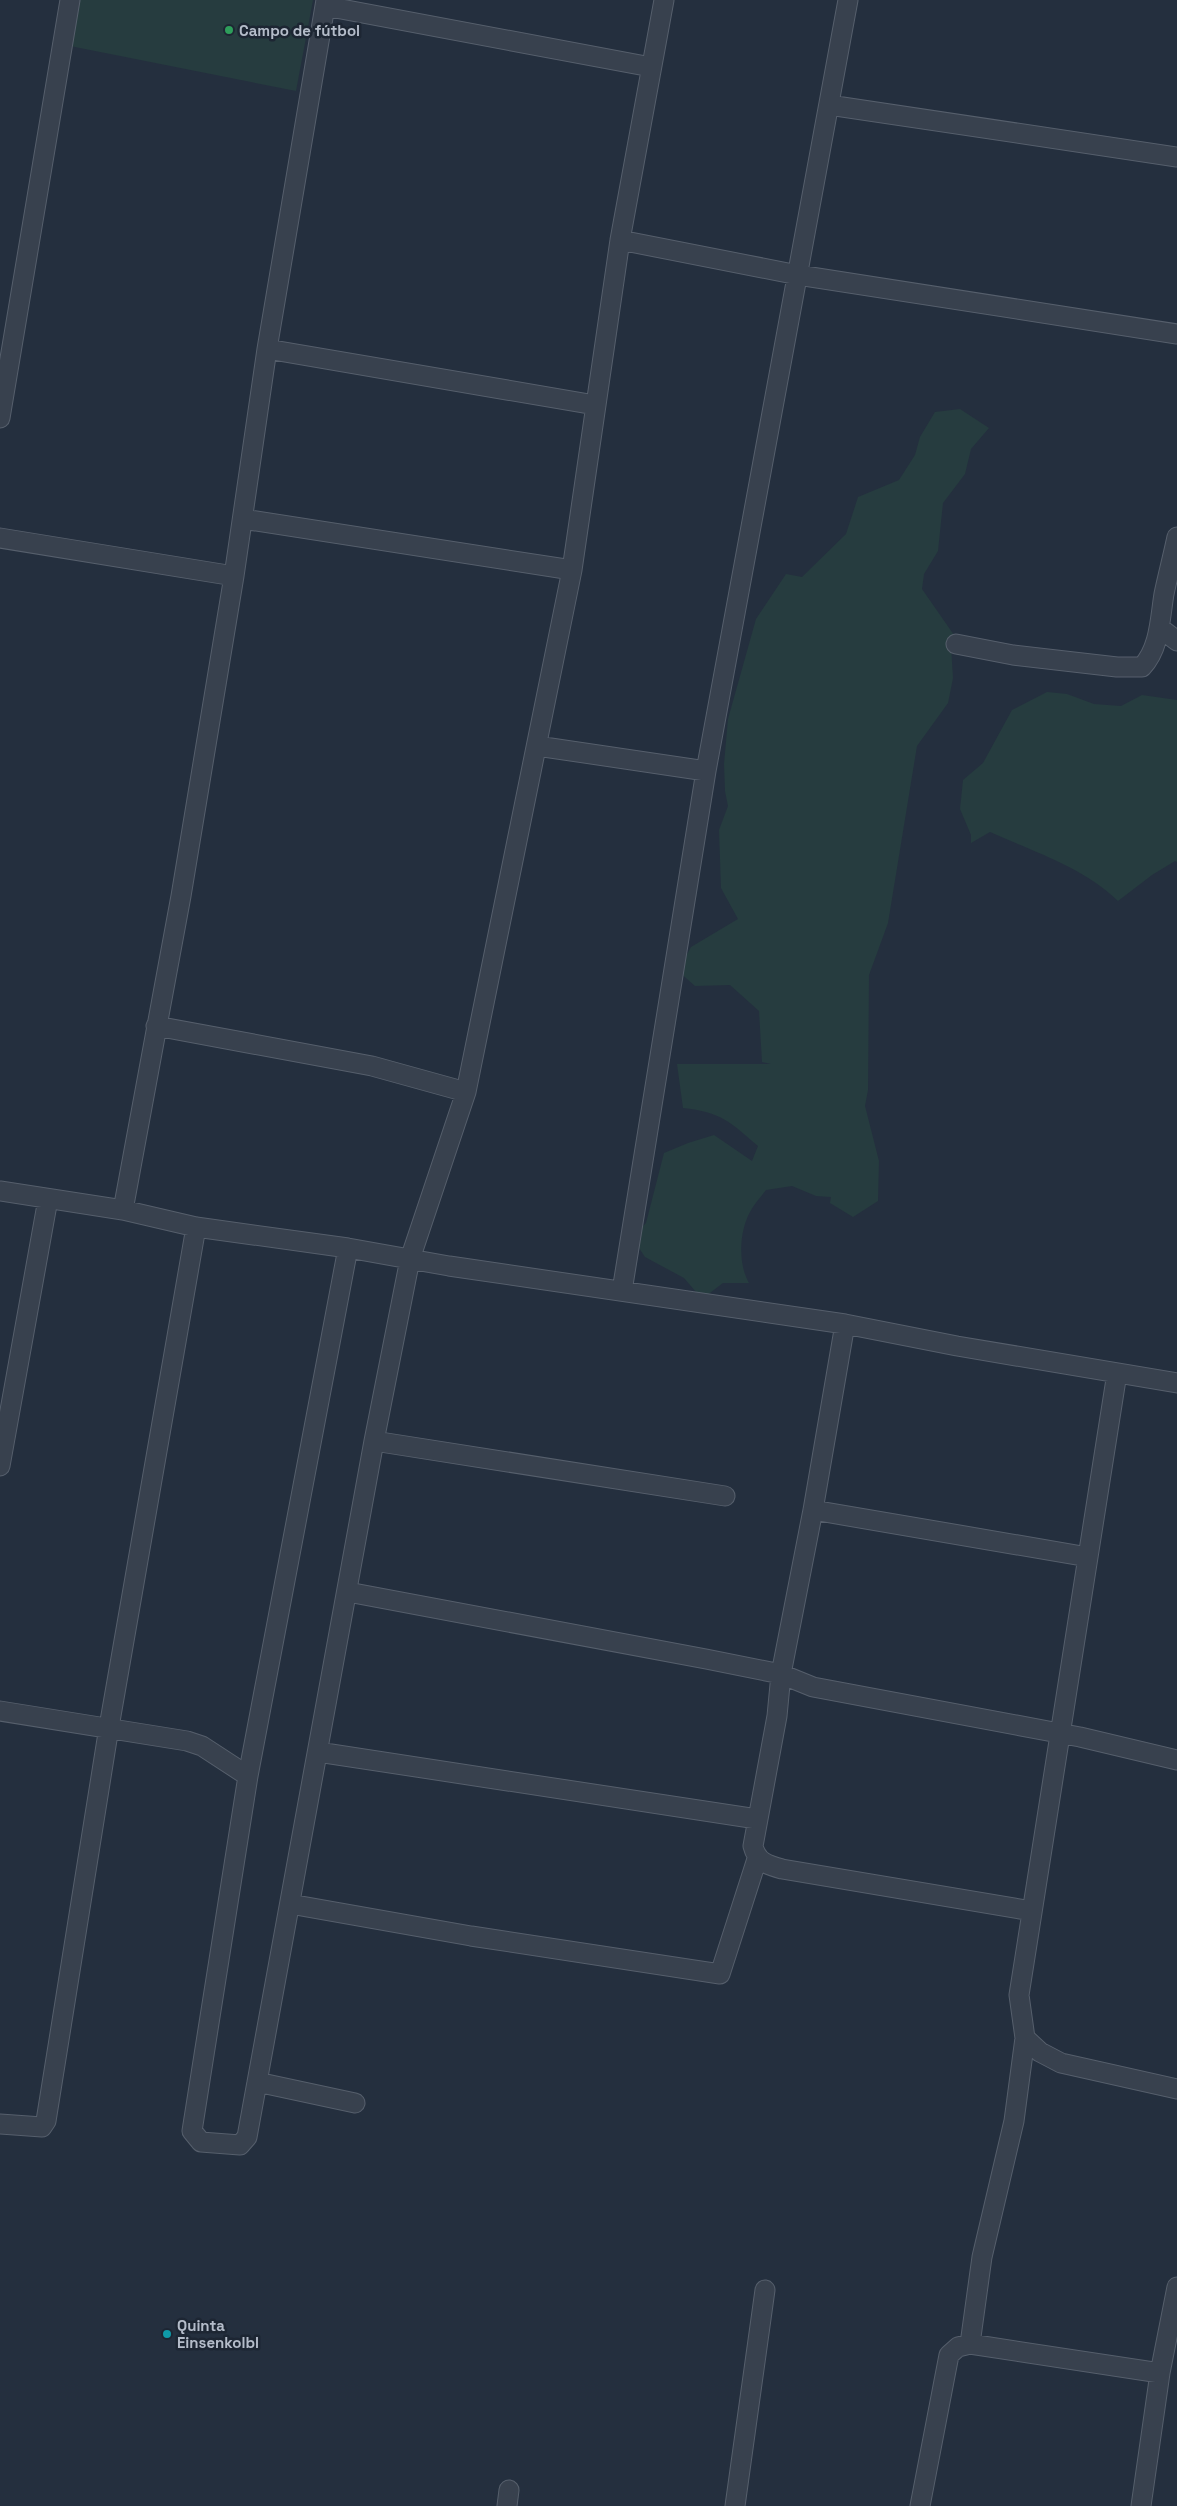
<svg xmlns="http://www.w3.org/2000/svg" width="1177" height="2506" font-family="'Space Grotesk',sans-serif">
  <rect width="100%" height="100%" fill="#242f3e"/>
  <path fill="#263c3f" d="M 78,0 L 313,0 L 296,91 L 70,46 Z
    M 960,409 L 989,428 L 971,449 L 965,474 L 943,503 L 938,551 L 924,574 L 922,589 L 954,635 L 951,646 L 953,678 L 948,703 L 917,746 L 888,923 L 869,975 L 868,1090 L 865,1106 L 879,1161 L 878,1201 L 853,1217 L 830,1203 L 831,1197 L 816,1196 L 792,1186 L 766,1190 C 761,1197 754,1204 750,1212 C 739,1232 738,1264 749,1283 L 723,1283 L 702,1299 L 684,1278 L 645,1257 L 639,1248 L 636,1233 L 646,1223 L 664,1153 L 688,1143 L 714,1135 L 752,1161 L 758,1146 C 730,1122 721,1112 683,1108 L 677,1064 L 771,1064 L 762,1062 L 759,1011 L 730,985 L 695,986 L 678,971 L 691,947 L 738,919 L 721,888 L 719,830 L 728,806 L 725,791 L 724,764 L 728,719 L 756,619 L 786,574 L 802,577 L 846,534 L 858,497 L 899,480 L 915,455 L 920,437 L 935,412 Z
    M 1047,692 L 1067,694 L 1094,704 L 1121,706 L 1142,695 L 1177,700 L 1177,862 L 1175,861 L 1152,875 L 1118,901 C 1083,867 1034,852 990,832 L 971,843 L 971,835 L 960,809 L 963,780 L 983,763 L 1012,710 Z"/>
  <g fill="none" stroke-linecap="round" stroke-linejoin="round">
    <g stroke="#565f6c" stroke-width="21">
      <path id="street" d="M 325,6 L 651,67
        M 829,105 L 1177,157
        M 620,240 L 798,275 L 1177,334
        M 267,349 L 595,405
        M 0,418 L 70,0
        M 243,519 L 572,570
        M 0,538 L 234,576
        M 1160,628 L 1177,641
        M 956,644 L 1013,655 L 1117,667 L 1142,667 C 1160,648 1160,618 1164,594 C 1168,575 1173,556 1177,537
        M 537,746 L 706,771
        M 156,1026 L 372,1066 L 466,1092
        M 0,1191 L 123,1210 L 196,1227 L 348,1248 L 449,1266 L 845,1324 L 957,1346 L 1177,1383
        M 123,1210 L 181,896 L 234,576 L 267,349 L 326,0
        M 348,1248 L 248,1776 L 192,2131 L 201,2142 L 240,2145 L 247,2137 L 374,1441 L 410,1259 L 466,1092 L 572,570 L 620,240 L 664,0
        M 622,1291 L 706,771 L 848,0
        M 845,1324 L 813,1510 L 781,1674 L 777,1716 L 753,1846 C 757,1862 767,1865 782,1869 L 1032,1911
        M 1117,1373 L 1019,1995 L 1025,2038 L 1040,2052 L 1061,2063 L 1177,2089
        M 374,1441 L 725,1496
        M 0,1466 L 48,1199
        M 813,1510 L 1088,1557
        M 348,1592 L 706,1659 L 781,1674 L 813,1687 L 1080,1737 L 1177,1760
        M 0,1711 L 187,1741 L 202,1746 L 248,1776
        M 318,1752 L 757,1819
        M 290,1904 L 471,1936 L 720,1974 L 757,1859
        M 257,2082 L 355,2103
        M 0,2124 L 42,2127 L 46,2121 L 109,1727 L 196,1227
        M 970,2344 L 982,2257 L 1014,2121 L 1025,2038
        M 507,2506 L 509,2490
        M 735,2506 L 765,2290
        M 920,2506 L 949,2355 L 958,2347 L 970,2344 L 1160,2373
        M 1141,2506 L 1160,2373 L 1177,2287"/>
    </g>
    <use href="#street" stroke="#38414e" stroke-width="19"/>
  </g>
  <circle fill="#2e9e5b" stroke="#1d2633" stroke-width="2" cx="229" cy="30" r="5"/>
  <circle fill="#0f9aa8" stroke="#1d2633" stroke-width="2" cx="167" cy="2334" r="5"/>
  <g text-anchor="middle" dominant-baseline="central" stroke-width="5" stroke-linejoin="round" paint-order="stroke">
    <g font-size="15" font-weight="bold" fill="#b4bcc9" stroke="#1d2633" text-anchor="start">
      <text x="239" y="30">Campo de fútbol</text>
      <text x="177" y="2325">Quinta<tspan x="177" dy="17">Einsenkolbl</tspan></text>
    </g>
  </g>
</svg>
